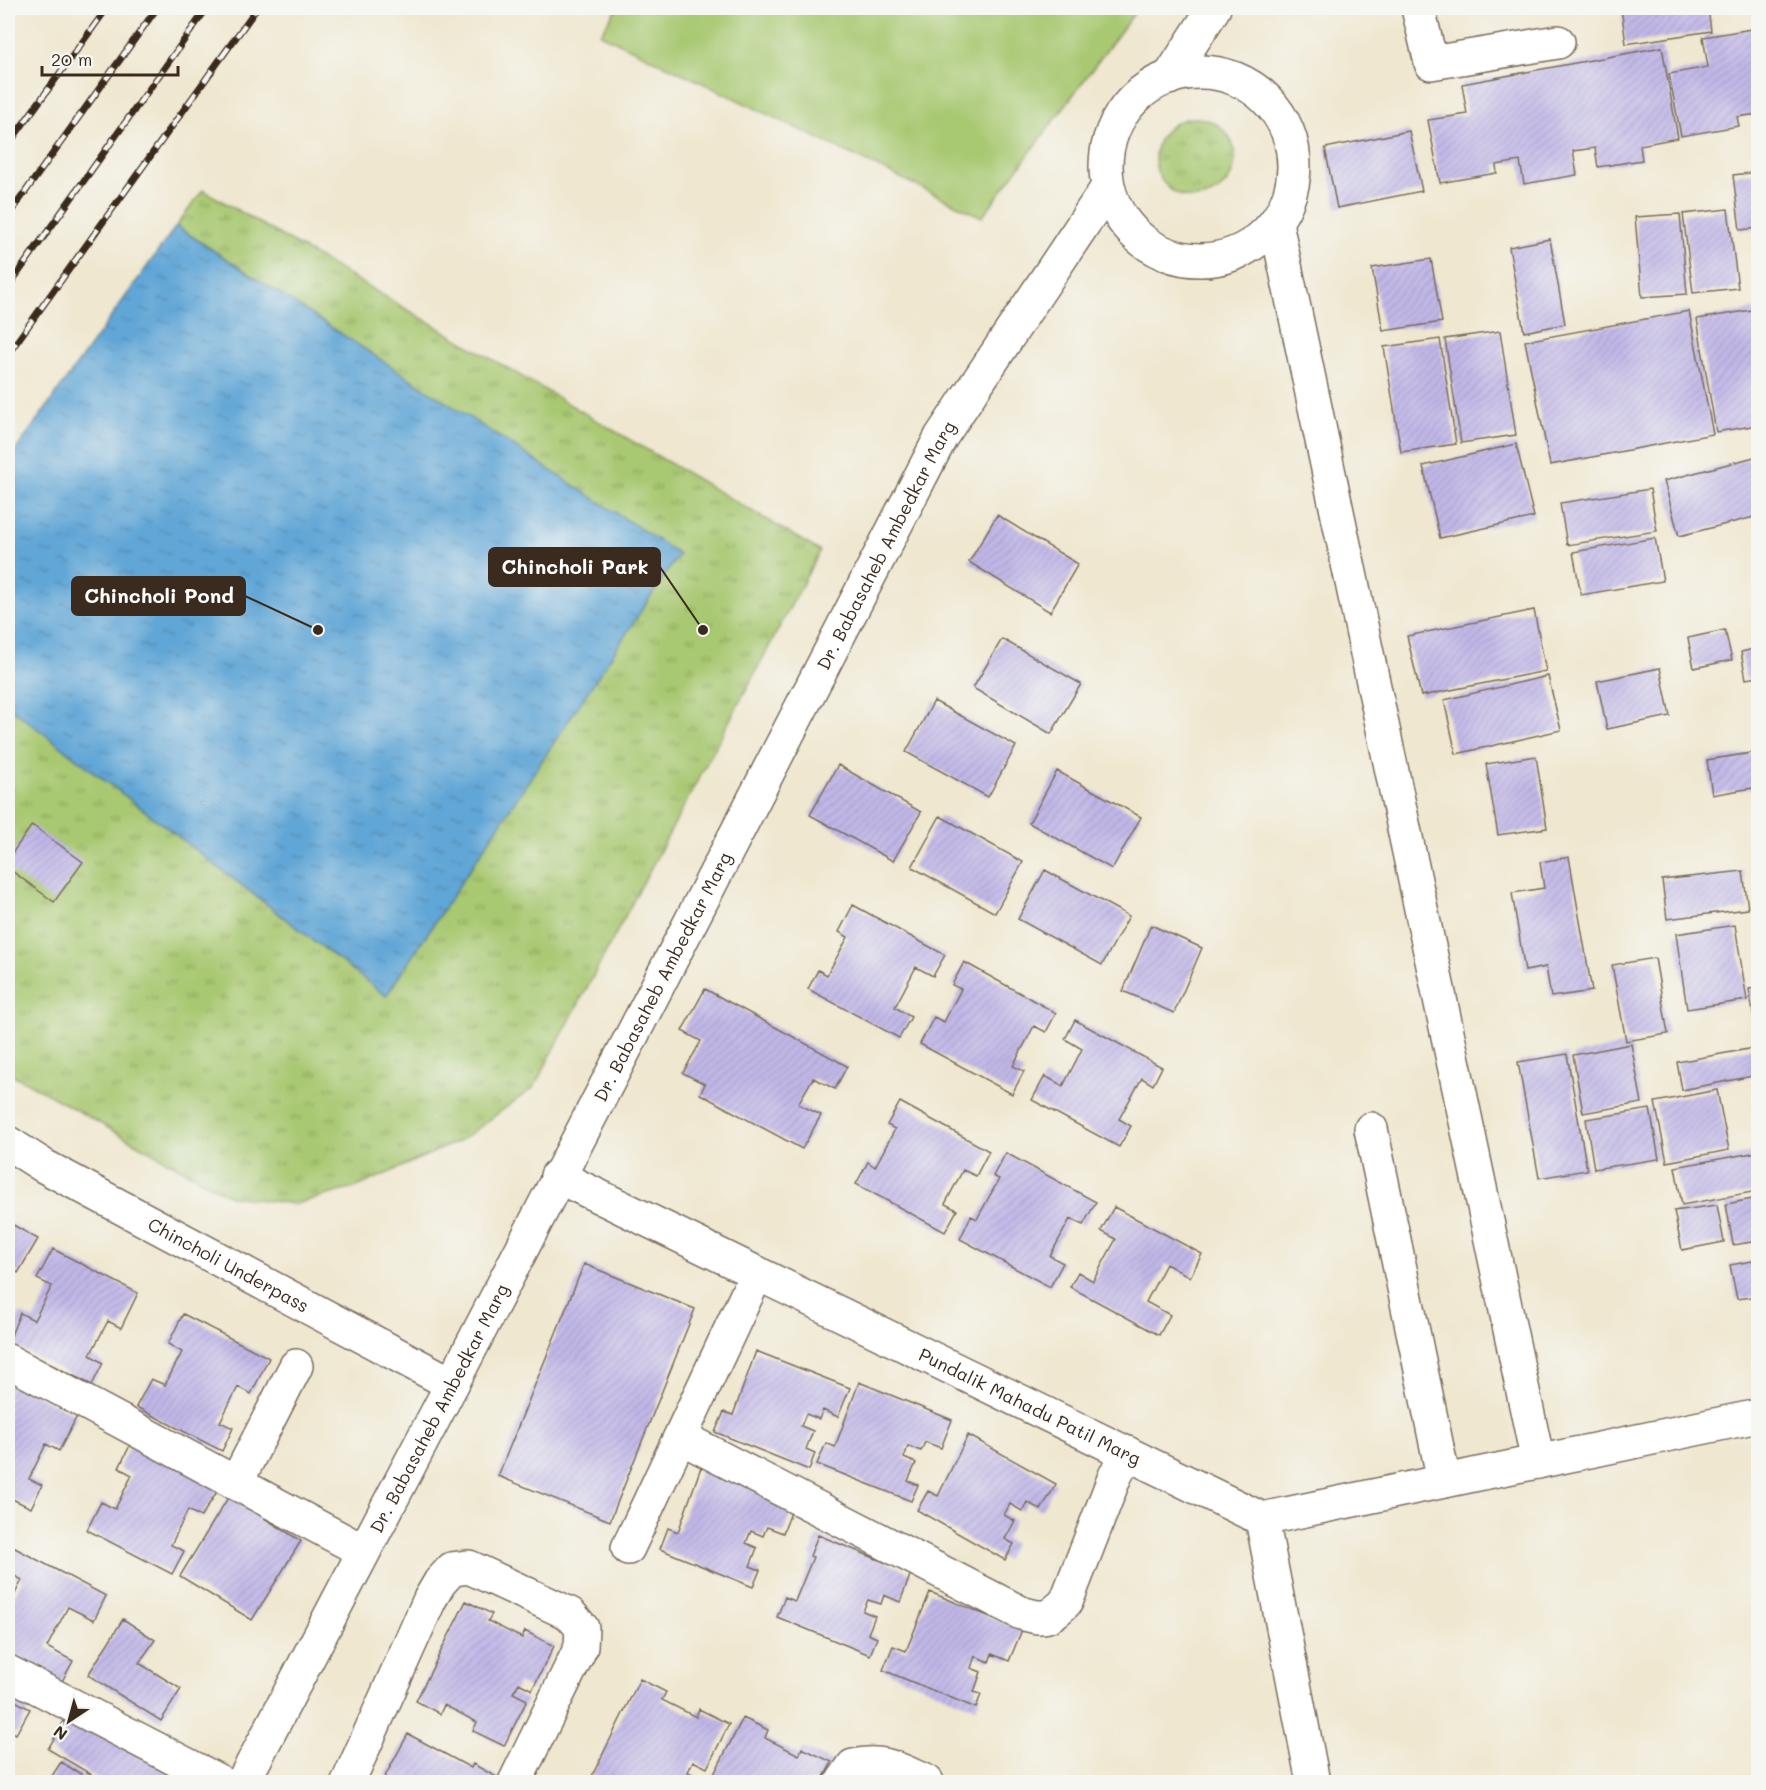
<svg xmlns="http://www.w3.org/2000/svg" width="1766" height="1790" font-family="Mali,sans-serif">
  <defs>
    <pattern id="grass-tufts" width="24" height="20" patternUnits="userSpaceOnUse" patternTransform="scale(1.5)"><rect width="24" height="20" fill="#a8c871"/><path d="M3 7l-1-3M5 7V3M7 7l1-3M15 17l-1-3M17 17v-4M19 17l1-3" fill="none" stroke="#8aa35c"/></pattern>
    <pattern id="water-ripples" width="26" height="14" patternUnits="userSpaceOnUse" patternTransform="scale(1.5)"><rect width="26" height="14" fill="#61a6d6"/><path d="M2 4q2-2 4 0t4 0M15 11q2-2 4 0t4 0" fill="none" stroke="#5187ad"/></pattern>
    <pattern id="building-hatch" width="6" height="6" patternUnits="userSpaceOnUse" patternTransform="scale(1.5)"><rect width="6" height="6" fill="#c1b8e8"/><path d="M-1 1l2-2M0 6l6-6M5 7l2-2" fill="none" stroke="#a79ec7"/></pattern>
  </defs>
  <rect width="100%" height="100%" fill="#f6f6f2"/>
  <filter id="ink" filterUnits="userSpaceOnUse"><feTurbulence type="fractalNoise" baseFrequency=".0167" numOctaves="2"/><feDisplacementMap in="SourceGraphic" scale="12" xChannelSelector="R" yChannelSelector="G"/><feConvolveMatrix kernelMatrix="1 2 1 2 8 2 1 2 1" color-interpolation-filters="sRGB"/></filter>
  <filter id="wash" filterUnits="userSpaceOnUse"><feTurbulence type="fractalNoise" baseFrequency=".008" numOctaves="4" result="noise"/><feDisplacementMap in="SourceGraphic" scale="24" xChannelSelector="R" yChannelSelector="G"/><feGaussianBlur stdDeviation="1.35" result="paint"/><feColorMatrix in="noise" values="0 0 0 0 0 0 0 0 0 0 0 0 0 0 0 0 0 1.4 0 .05"/><feComposite in="paint" operator="in"/></filter>
  <g filter="url(#wash)">
    <rect width="100%" height="100%" fill="#efe7cf"/>
    <path fill="url(#grass-tufts)" stroke="#727948" stroke-width="1.5" d="M1155 158a40 40 0 1 1 80 0a40 40 0 1 1-80 0Z
      M 203,190 L 820,551 L 534,1087 L 463,1139 L 357,1187 L 295,1204 L 230,1196 L 8,1072 L 8,706 L 386,996 L 678,554 L 176,226 Z"/>
    <path fill="#a8c871" stroke="#727948" stroke-width="1.5" d="M 617,8 L 1138,8 L 982,217 L 600,34 Z"/>
    <path fill="url(#water-ripples)" stroke="#4e687a" stroke-width="1.5" d="M 176,226 L 679,554 L 386,996 L 8,706 L 8,461 Z"/>
    <g id="blocks">
      <path fill="url(#building-hatch)" d="M 1621,8 L 1708,8 L 1711,31 L 1626,44 Z
        M 1758,28 L 1758,114 L 1737,117 L 1739,126 L 1681,136 L 1669,74 L 1708,67 L 1703,37 Z
        M 1662,47 L 1678,138 L 1640,145 L 1642,160 L 1598,167 L 1595,148 L 1573,151 L 1577,175 L 1524,184 L 1520,161 L 1496,165 L 1497,173 L 1440,183 L 1428,120 L 1467,114 L 1462,84 Z
        M 1409,131 L 1422,191 L 1337,208 L 1325,148 Z
        M 1758,172 L 1758,228 L 1740,230 L 1733,175 Z
        M 1728,209 L 1738,288 L 1693,293 L 1683,214 Z
        M 1680,214 L 1687,294 L 1642,297 L 1635,217 Z
        M 1550,239 L 1565,324 L 1524,332 L 1509,247 Z
        M 1431,259 L 1442,322 L 1383,331 L 1372,268 Z
        M 1758,309 L 1758,425 L 1716,432 L 1697,319 Z
        M 1689,311 L 1713,434 L 1550,465 L 1525,341 Z
        M 1500,331 L 1516,435 L 1461,443 L 1445,339 Z
        M 1440,339 L 1456,444 L 1401,452 L 1384,347 Z
        M 1516,444 L 1534,517 L 1440,538 L 1423,466 Z
        M 1758,456 L 1758,516 L 1679,536 L 1664,481 Z
        M 1650,489 L 1657,531 L 1567,545 L 1560,503 Z
        M 997,515 L 1078,564 L 1050,612 L 969,562 Z
        M 1655,538 L 1663,581 L 1581,595 L 1573,552 Z
        M 1534,610 L 1546,671 L 1421,696 L 1407,636 Z
        M 1725,630 L 1732,660 L 1694,668 L 1688,638 Z
        M 1002,639 L 1081,684 L 1051,734 L 973,688 Z
        M 1758,648 L 1758,677 L 1746,679 L 1741,652 Z
        M 1660,668 L 1670,716 L 1607,729 L 1597,681 Z
        M 1548,676 L 1561,730 L 1456,754 L 1444,700 Z
        M 934,701 L 1016,746 L 988,797 L 906,752 Z
        M 1758,752 L 1758,787 L 1712,795 L 1707,760 Z
        M 1536,756 L 1547,828 L 1498,835 L 1486,764 Z
        M 838,765 L 921,812 L 893,861 L 810,815 Z
        M 1057,771 L 1141,817 L 1112,869 L 1029,823 Z
        M 940,816 L 1023,862 L 995,913 L 912,867 Z
        M 32,825 L 83,862 L 54,902 L 8,868 L 8,859 Z
        M 1569,857 L 1592,991 L 1551,997 L 1546,967 L 1525,971 L 1512,893 L 1544,888 L 1540,862 Z
        M 1045,870 L 1129,916 L 1102,965 L 1018,919 Z
        M 1743,871 L 1748,909 L 1667,919 L 1662,880 Z
        M 853,905 L 945,955 L 933,976 L 916,967 L 895,1007 L 911,1017 L 899,1038 L 808,989 L 818,970 L 827,975 L 848,937 L 839,932 Z
        M 1151,925 L 1202,948 L 1174,1013 L 1123,991 Z
        M 1735,925 L 1747,1000 L 1687,1009 L 1676,934 Z
        M 1655,958 L 1668,1034 L 1626,1041 L 1612,965 Z
        M 964,962 L 1056,1013 L 1046,1032 L 1034,1026 L 1013,1066 L 1024,1071 L 1012,1094 L 920,1044 L 934,1017 L 944,1022 L 961,989 L 952,985 Z
        M 1758,988 L 1758,1037 L 1757,1037 L 1749,989 Z
        M 705,989 L 847,1066 L 835,1089 L 813,1078 L 798,1104 L 821,1115 L 802,1149 L 700,1094 L 705,1084 L 683,1073 L 701,1041 L 682,1031 Z
        M 1075,1020 L 1162,1067 L 1153,1085 L 1142,1078 L 1119,1119 L 1131,1126 L 1119,1147 L 1032,1100 L 1045,1076 L 1063,1086 L 1082,1049 L 1065,1039 Z
        M 1631,1044 L 1642,1103 L 1583,1113 L 1573,1055 Z
        M 1754,1048 L 1758,1075 L 1682,1090 L 1677,1062 Z
        M 1567,1054 L 1587,1170 L 1539,1178 L 1518,1062 Z
        M 1717,1090 L 1729,1150 L 1667,1162 L 1655,1102 Z
        M 900,1102 L 989,1151 L 976,1176 L 963,1170 L 945,1204 L 957,1210 L 945,1232 L 856,1184 L 868,1162 L 875,1167 L 895,1129 L 887,1125 Z
        M 1650,1109 L 1659,1159 L 1594,1169 L 1586,1119 Z
        M 1758,1152 L 1758,1191 L 1682,1205 L 1675,1167 Z
        M 1006,1153 L 1096,1202 L 1083,1225 L 1070,1219 L 1050,1256 L 1063,1263 L 1050,1287 L 960,1239 L 971,1216 L 977,1219 L 999,1179 L 993,1176 Z
        M 1758,1198 L 1758,1241 L 1733,1245 L 1726,1204 Z
        M 1717,1205 L 1724,1242 L 1682,1250 L 1674,1211 Z
        M 1114,1207 L 1202,1254 L 1190,1277 L 1166,1264 L 1146,1302 L 1170,1315 L 1159,1335 L 1070,1287 L 1078,1272 L 1093,1281 L 1116,1239 L 1101,1231 Z
        M 8,1222 L 38,1239 L 18,1273 L 8,1267 Z
        M 53,1249 L 138,1293 L 121,1328 L 108,1321 L 90,1355 L 103,1363 L 92,1385 L 8,1343 L 20,1313 L 34,1320 L 52,1286 L 37,1279 Z
        M 1758,1260 L 1758,1296 L 1737,1299 L 1730,1265 Z
        M 584,1264 L 695,1309 L 610,1521 L 498,1476 Z
        M 183,1314 L 269,1358 L 251,1394 L 238,1387 L 220,1422 L 233,1428 L 222,1451 L 136,1407 L 151,1379 L 165,1385 L 182,1352 L 168,1344 Z
        M 756,1351 L 850,1388 L 838,1417 L 823,1410 L 819,1419 L 806,1414 L 801,1426 L 813,1431 L 806,1449 L 815,1453 L 809,1470 L 715,1432 L 724,1412 L 733,1415 Z
        M 8,1380 L 77,1416 L 59,1451 L 46,1444 L 29,1479 L 42,1485 L 31,1508 L 8,1497 Z
        M 859,1382 L 952,1420 L 941,1448 L 925,1442 L 921,1451 L 908,1446 L 904,1458 L 916,1463 L 908,1481 L 918,1485 L 911,1501 L 817,1464 L 826,1443 L 835,1447 Z
        M 968,1435 L 1056,1484 L 1041,1510 L 1027,1502 L 1022,1511 L 1010,1504 L 1004,1515 L 1015,1521 L 1005,1539 L 1014,1544 L 1005,1560 L 917,1510 L 928,1491 L 938,1496 Z
        M 134,1437 L 220,1487 L 201,1517 L 188,1510 L 171,1545 L 184,1551 L 172,1574 L 87,1530 L 101,1502 L 115,1509 L 132,1475 L 119,1468 Z
        M 701,1467 L 794,1505 L 783,1533 L 767,1527 L 763,1536 L 751,1531 L 746,1543 L 757,1548 L 750,1566 L 760,1570 L 753,1587 L 660,1549 L 668,1528 L 678,1532 Z
        M 229,1496 L 301,1541 L 252,1620 L 180,1576 Z
        M 818,1535 L 911,1573 L 900,1602 L 884,1595 L 881,1604 L 868,1600 L 863,1611 L 875,1616 L 868,1634 L 877,1638 L 870,1655 L 777,1617 L 785,1597 L 795,1601 L 813,1557 L 810,1556 Z
        M 13,1547 L 106,1596 L 94,1620 L 68,1607 L 47,1647 L 73,1661 L 61,1683 L 8,1655 L 8,1608 L 22,1580 L 8,1572 L 8,1556 Z
        M 930,1592 L 1022,1630 L 1009,1661 L 992,1654 L 989,1662 L 975,1656 L 971,1668 L 981,1672 L 974,1692 L 981,1694 L 976,1708 L 883,1670 L 893,1646 L 906,1651 Z
        M 466,1601 L 492,1614 L 488,1621 L 522,1638 L 525,1631 L 554,1646 L 532,1690 L 519,1683 L 513,1693 L 527,1700 L 504,1746 L 473,1731 L 477,1722 L 444,1705 L 440,1714 L 416,1701 Z
        M 123,1619 L 155,1640 L 139,1663 L 181,1689 L 161,1721 L 88,1675 Z
        M 640,1679 L 666,1692 L 662,1700 L 696,1717 L 699,1709 L 729,1724 L 707,1768 L 693,1761 L 688,1772 L 701,1779 L 699,1782 L 595,1782 L 590,1780 Z
        M 8,1697 L 30,1709 L 16,1734 L 8,1730 Z
        M 71,1709 L 193,1782 L 104,1782 L 48,1749 Z
        M 743,1718 L 768,1730 L 765,1738 L 799,1755 L 802,1748 L 832,1762 L 821,1782 L 710,1782 Z
        M 408,1734 L 471,1768 L 473,1764 L 502,1780 L 500,1782 L 382,1782 Z
        M 61,1762 L 94,1782 L 48,1782 Z"/>
    </g>
  </g>
  <g filter="url(#ink)">
    <use href="#blocks" fill-opacity="0" stroke="#7a6c5c" stroke-width="1.5"/>
    <g fill="none" stroke-linecap="round" stroke-linejoin="round">
      <g stroke="#7a6c5c" stroke-width="36">
        <g id="minor">
          <path d="M 1418,8 L 1431,63 L 1558,42"/>
          <path d="M 1276,223 L 1538,1462"/>
          <path d="M 1371,1129 L 1444,1481"/>
          <path id="s1" d="M 8,1143 L 44,1166 L 452,1384"/>
          <path id="s2" d="M 557,1176 L 1262,1519 L 1313,1782"/>
          <path d="M 8,1361 L 363,1551"/>
          <path d="M 682,1438 L 1021,1613 C 1045,1620 1048,1619 1066,1602 L 1115,1476 L 1127,1453"/>
          <path d="M 236,1483 L 296,1366"/>
          <path d="M 1262,1519 L 1758,1416"/>
          <path d="M 628,1548 L 757,1273"/>
          <path d="M 8,1672 L 220,1782"/>
          <path d="M 348,1782 L 430,1599 L 440,1582 L 452,1569 L 469,1567 L 570,1614 L 582,1628 L 581,1647 L 515,1782"/>
          <path d="M 842,1782 L 853,1766 C 884,1759 899,1770 927,1782"/>
        </g>
      </g>
      <g stroke="#7a6c5c" stroke-width="36">
        <g id="major">
          <circle cx="1200" cy="166" r="94"/>
          <path d="M 1169,78 L 1214,8"/>
          <path id="s3" d="M 243,1782 L 452,1384 L 941,437 L 1108,187"/>
        </g>
      </g>
      <use href="#minor" stroke="#fff" stroke-width="33"/>
      <use href="#major" stroke="#fff" stroke-width="33"/>
      <g stroke="#3b2a1e" stroke-width="7">
        <path id="rail" d="M 8,145 L 107,8
          M 8,216 L 157,8
          M 8,287 L 207,8
          M 8,354 L 257,8"/>
      </g>
      <use href="#rail" stroke="#f6f6f2" stroke-width="4.5" stroke-dasharray="14" stroke-linecap="butt"/>
    </g>
  </g>
  <g text-anchor="middle" dominant-baseline="central" stroke-width="5" stroke-linejoin="round" paint-order="stroke">
    <g font-size="18" fill="#3b2a1e" stroke="#f6f6f2">
      <text stroke="none"><textPath href="#s3" startOffset="1394">Dr. Babasaheb Ambedkar Marg</textPath></text>
      <text stroke="none"><textPath href="#s3" startOffset="908">Dr. Babasaheb Ambedkar Marg</textPath></text>
      <text stroke="none"><textPath href="#s1" startOffset="252">Chincholi Underpass</textPath></text>
      <text stroke="none"><textPath href="#s2" startOffset="526">Pundalik Mahadu Patil Marg</textPath></text>
      <text stroke="none"><textPath href="#s3" startOffset="422">Dr. Babasaheb Ambedkar Marg</textPath></text>
    </g>
  </g>
  <path fill="none" stroke="#3b2a1e" stroke-width="2" d="M703 630L660 567M318 630L245 596"/>
  <g fill="#3b2a1e" stroke="#f6f6f2" stroke-width="2">
    <circle cx="703" cy="630" r="6"/>
    <circle cx="318" cy="630" r="6"/>
  </g>
  <g fill="#3b2a1e" stroke="#3b2a1e" stroke-width="2">
    <rect x="489" y="548" width="171" height="38" rx="6"/>
    <rect x="72" y="577" width="173" height="38" rx="6"/>
  </g>
  <g font-size="20" text-anchor="middle" font-weight="bold" fill="#fff">
    <text x="575" y="574">Chincholi Park</text>
    <text x="159" y="603">Chincholi Pond</text>
  </g>
  <rect width="1766" height="1790" fill="none" stroke="#f6f6f2" stroke-width="30"/>
  <g transform="translate(69 1721) rotate(216)" stroke="#f6f6f2" stroke-width="4.5" paint-order="stroke">
  <path d="M0-4.5L10 22L0 15L-10 22Z" fill="#3b2a1e"/>
  <text y="-9" font-size="16" font-weight="bold" text-anchor="middle" fill="#3b2a1e">N</text>
  </g>
  <path d="M42 66v9h136v-9" fill="none" stroke="#3b2a1e" stroke-width="3"/>
  <text x="51" y="66" font-size="18" fill="#3b2a1e" stroke="#f6f6f2" stroke-width="4.5" paint-order="stroke">20 m</text>
</svg>
